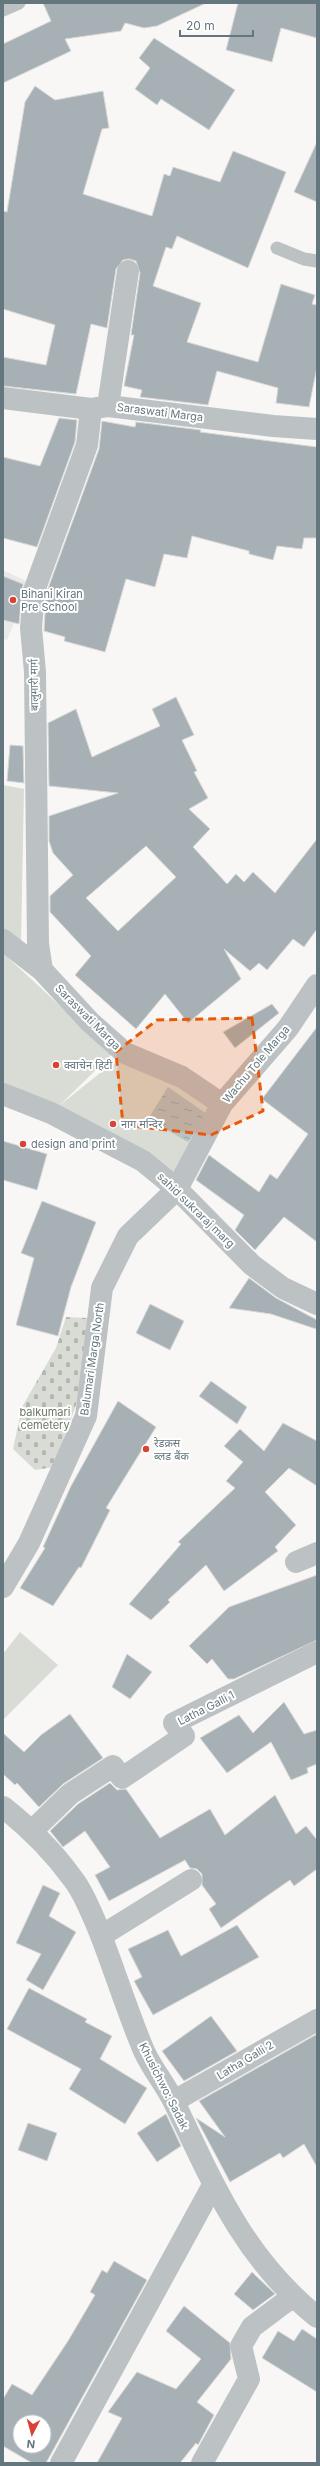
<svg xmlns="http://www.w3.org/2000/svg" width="320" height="2466" font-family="Inter,'Noto Sans Devanagari',sans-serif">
  <defs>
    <pattern id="cemetery-stones" width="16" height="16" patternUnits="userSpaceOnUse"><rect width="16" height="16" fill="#d8dcd4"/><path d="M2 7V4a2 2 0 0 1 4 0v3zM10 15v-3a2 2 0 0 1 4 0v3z" fill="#b3b7b1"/></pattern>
    <pattern id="water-ripples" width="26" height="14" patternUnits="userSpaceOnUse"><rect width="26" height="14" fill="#b6c4c6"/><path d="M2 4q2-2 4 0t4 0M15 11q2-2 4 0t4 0" fill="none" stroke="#98a4a6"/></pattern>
  </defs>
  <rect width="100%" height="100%" fill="#f8f7f5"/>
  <path fill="#e8e9e8" d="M 3,570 L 30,583 L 7,640 L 3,638 Z"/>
  <path fill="#d8dcd4" d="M 3,785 L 24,789 L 21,944 L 3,931 Z
    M 3,953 L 112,1054 L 59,1106 L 125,1053 L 220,1103 L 179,1184 L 3,1099 Z
    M 20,1632 L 58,1665 L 3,1720 L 3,1654 Z"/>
  <path fill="url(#cemetery-stones)" d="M 66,1317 L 88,1318 L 85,1366 L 76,1405 L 54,1467 L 35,1470 L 13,1449 L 22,1407 L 56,1348 Z"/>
  <path fill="url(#water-ripples)" d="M 168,1087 L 207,1114 L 188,1142 L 148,1119 Z"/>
  <path fill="#a7b0b4" stroke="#d9d9d7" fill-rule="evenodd" d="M 43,3 L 206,3 L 157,26 L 144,28 L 125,23 L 121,31 L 65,39 L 71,51 L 3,83 L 3,44 L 51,21 Z
    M 238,3 L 317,3 L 317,38 L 281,28 L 272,62 L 226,50 Z
    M 154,38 L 235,90 L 209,130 L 161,99 L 157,105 L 135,89 L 150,68 L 139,58 Z
    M 35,86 L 55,100 L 103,91 L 109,128 L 102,129 L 83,194 L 152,216 L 164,174 L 170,176 L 173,167 L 220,182 L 233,151 L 286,172 L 248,268 L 177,236 L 172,249 L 166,247 L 153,286 L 201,303 L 187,342 L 258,362 L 281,284 L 315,295 L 312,304 L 317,305 L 317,367 L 309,407 L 276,403 L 278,388 L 217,371 L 208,405 L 140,397 L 142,390 L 124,386 L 134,335 L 131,335 L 140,273 L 136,261 L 129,259 L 123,260 L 116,269 L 107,328 L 91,324 L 76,394 L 3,386 L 3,357 L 46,365 L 55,325 L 3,309 L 3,211 L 7,212 L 25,102 Z
    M 317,142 L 317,202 L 294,192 Z
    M 59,418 L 77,420 L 75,442 L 37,547 L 3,538 L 3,457 L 40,466 Z
    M 102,421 L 135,427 L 136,422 L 201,430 L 200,432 L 317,447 L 317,538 L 304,538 L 302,549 L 277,546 L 273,560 L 249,554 L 249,551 L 192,536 L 187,558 L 164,554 L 155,587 L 126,579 L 105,652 L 64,641 L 65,637 L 44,631 L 46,594 L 99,449 Z
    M 3,576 L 23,584 L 19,624 L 3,620 Z
    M 176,697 L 194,735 L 182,740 L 197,771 L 194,772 L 208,798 L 189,809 L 210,829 L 193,847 L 227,884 L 236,874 L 244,882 L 253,872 L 275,893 L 317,839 L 317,929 L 304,947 L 293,939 L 267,970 L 259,963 L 250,971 L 224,949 L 241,979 L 188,1023 L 165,994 L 136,1029 L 75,975 L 91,956 L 50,912 L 50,896 L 73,875 L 53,853 L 49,841 L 49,816 L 118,793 L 49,786 L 48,723 L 76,709 L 92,757 L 160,726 L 152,709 ZM 146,846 L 176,877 L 118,931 L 86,898 Z
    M 10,745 L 23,746 L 24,783 L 7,781 Z
    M 272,1004 L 279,1013 L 235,1048 L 223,1032 Z
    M 317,1027 L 317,1242 L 284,1217 L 255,1250 L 235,1230 L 244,1215 L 196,1180 L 209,1155 L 259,1192 L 270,1174 L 277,1179 L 308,1134 L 262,1099 Z
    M 3,1141 L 47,1154 L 37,1190 L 3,1180 Z
    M 42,1201 L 96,1222 L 71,1287 L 58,1336 L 16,1325 L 34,1258 L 21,1253 Z
    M 249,1278 L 276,1298 L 317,1320 L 316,1329 L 271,1314 L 229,1308 Z
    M 150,1304 L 184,1321 L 170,1350 L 136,1333 Z
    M 211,1381 L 247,1407 L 237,1424 L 199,1396 Z
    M 118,1401 L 156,1427 L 106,1508 L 110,1510 L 81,1568 L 79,1567 L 53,1606 L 20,1588 L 45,1548 L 43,1547 L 71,1486 Z
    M 283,1423 L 317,1441 L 317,1486 L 289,1468 L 265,1492 L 296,1525 L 275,1547 L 278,1551 L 224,1591 L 206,1565 L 168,1600 L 170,1602 L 151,1620 L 129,1604 L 181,1544 L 178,1542 L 235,1488 L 226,1481 L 243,1462 L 224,1446 L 240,1429 L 264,1451 Z
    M 317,1575 L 317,1640 L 234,1679 L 228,1679 L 212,1659 L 207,1664 L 189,1646 L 229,1607 Z
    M 127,1654 L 152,1672 L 130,1699 L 112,1687 Z
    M 284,1702 L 304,1734 L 317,1730 L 317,1764 L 307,1768 L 308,1773 L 291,1780 L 271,1742 L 227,1773 L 200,1738 L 239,1715 L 253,1733 Z
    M 70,1714 L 103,1758 L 63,1784 L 39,1807 L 17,1783 L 15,1785 L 3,1774 L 3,1733 L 24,1752 L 41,1735 Z
    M 110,1783 L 117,1790 L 126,1789 L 160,1838 L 210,1809 L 225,1835 L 275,1795 L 296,1834 L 306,1826 L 317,1840 L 317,1869 L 294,1886 L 290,1880 L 221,1928 L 209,1909 L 216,1904 L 202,1885 L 202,1874 L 197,1869 L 190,1868 L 185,1860 L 109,1901 L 95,1875 L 110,1867 L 85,1831 L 63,1847 L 50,1831 L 78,1804 Z
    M 43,1885 L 60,1893 L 49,1916 L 76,1932 L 43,1990 L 26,1980 L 41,1954 L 16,1943 Z
    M 237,1925 L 259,1957 L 153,2015 L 134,1981 L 142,1977 L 128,1949 L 168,1930 L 181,1956 Z
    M 29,1988 L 87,2019 L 85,2022 L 112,2036 L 100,2059 L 147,2088 L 125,2124 L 69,2089 L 81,2069 L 7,2029 Z
    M 211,2016 L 237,2051 L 184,2081 L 162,2051 Z
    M 317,2034 L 317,2167 L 304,2144 L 283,2158 L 280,2153 L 230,2182 L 196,2118 L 225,2137 L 199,2101 Z
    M 166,2114 L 181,2146 L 157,2162 L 137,2133 Z
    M 28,2123 L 57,2133 L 47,2161 L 18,2150 Z
    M 114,2261 L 147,2280 L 46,2463 L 32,2463 L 3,2446 L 3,2399 L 12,2384 L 32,2395 L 68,2341 L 95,2295 L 90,2292 L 102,2270 L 107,2273 ZM 20,2422 L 44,2422 L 44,2446 L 20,2446 Z
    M 252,2272 L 275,2294 L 253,2310 L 234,2294 Z
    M 184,2306 L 230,2343 L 231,2359 L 197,2402 L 214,2415 L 198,2445 L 196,2443 L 180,2463 L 97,2463 L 122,2418 L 108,2412 L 137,2372 L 176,2389 L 201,2359 L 166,2331 Z
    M 302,2329 L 317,2339 L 317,2392 L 262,2358 L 278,2331 L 294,2341 Z"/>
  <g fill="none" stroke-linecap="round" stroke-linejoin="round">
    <path stroke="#bcc2c4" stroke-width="13" d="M 3,10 L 19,3
      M 277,248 L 304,259 L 317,261"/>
    <path stroke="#bcc2c4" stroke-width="22" d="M 3,398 L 91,409 L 108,406 L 273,426 L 317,429
      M 108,406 L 128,271
      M 3,940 L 42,970 L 90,1022 L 125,1053 L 182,1077 L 222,1104
      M 42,970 L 38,944 L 35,672 L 31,628 L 34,591 L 87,445 L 91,409
      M 3,1094 L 51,1113 L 143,1161 L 177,1189 L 252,1265 L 283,1288 L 317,1304
      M 296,1562 L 317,1553
      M 3,1587 L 29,1543 L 86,1416 L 102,1288 L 128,1236 L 177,1189 L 222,1104 L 288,1028 L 317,985
      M 3,1807 C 31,1829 52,1850 73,1879 C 84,1893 91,1912 98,1928 C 114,1968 127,2011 144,2051 C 152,2069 166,2085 175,2104 C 214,2186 244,2258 317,2317
      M 33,1830 L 70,1794 L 113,1766 L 122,1778 L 184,1736 L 174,1723 L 317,1652
      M 101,1936 L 191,1880
      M 174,2101 L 317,2020
      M 61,2463 L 213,2185
      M 202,2463 L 249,2379 L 241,2346 L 252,2327 L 292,2297"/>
  </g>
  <path fill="#e8590c" fill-opacity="0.2" stroke="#e8590c" stroke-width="3" stroke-dasharray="8 5" stroke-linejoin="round" d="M 252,1018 L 263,1111 L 211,1135 L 123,1125 L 116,1052 L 157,1020 Z"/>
  <g fill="#d84335" stroke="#fff" stroke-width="1.5">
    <circle cx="13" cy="600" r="4"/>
    <circle cx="56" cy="1065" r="4"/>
    <circle cx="113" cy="1124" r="4"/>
    <circle cx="23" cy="1144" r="4"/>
    <circle cx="146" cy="1449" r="4"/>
  </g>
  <g text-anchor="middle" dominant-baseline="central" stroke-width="4" stroke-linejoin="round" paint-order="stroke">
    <g font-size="11" fill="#65777e" stroke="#fff">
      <text transform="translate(160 412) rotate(7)">Saraswati Marga</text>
      <text transform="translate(34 685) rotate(-91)">बालुमारी मार्ग</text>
      <text transform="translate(88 1017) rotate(45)">Saraswati Marga</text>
      <text transform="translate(256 1064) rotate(-50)">Wachu Tole Marga</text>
      <text transform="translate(196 1210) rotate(44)">sahid sukraraj marg</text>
      <text transform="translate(92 1359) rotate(-82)">Balumari Marga North</text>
      <text transform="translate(206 1708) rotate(-27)">Latha Galli 1</text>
      <text transform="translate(245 2060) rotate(-31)">Latha Galli 2</text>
      <text transform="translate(164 2086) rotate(63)">Khusichwo: Sadak</text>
    </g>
    <g font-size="11" fill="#65777e" stroke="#fff" text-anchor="start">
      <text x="21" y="594">Bihani Kiran<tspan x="21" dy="13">Pre School</tspan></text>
      <text x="64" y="1065">क्वाचेन हिटी</text>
      <text x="121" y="1124">नाग मन्दिर</text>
      <text x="31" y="1144">design and print</text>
      <text x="154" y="1443">रेडक्रस<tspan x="154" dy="13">ब्लड बैंक</tspan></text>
    </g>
    <g font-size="11" fill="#697763" stroke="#fff">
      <text x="45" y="1412">balkumari<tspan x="45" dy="13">cemetery</tspan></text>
    </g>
  </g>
  <rect width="320" height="2466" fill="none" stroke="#65777e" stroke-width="8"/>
  <g transform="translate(32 2434) rotate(186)"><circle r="19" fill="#ffffff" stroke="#c1c9cb"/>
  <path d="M0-3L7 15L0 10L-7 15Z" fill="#d84335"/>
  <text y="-6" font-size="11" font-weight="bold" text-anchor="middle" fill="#65777e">N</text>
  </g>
  <path d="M180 30v6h73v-6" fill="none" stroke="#65777e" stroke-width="2"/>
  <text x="186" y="30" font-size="12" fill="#65777e" stroke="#ffffff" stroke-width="3" paint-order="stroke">20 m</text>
</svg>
